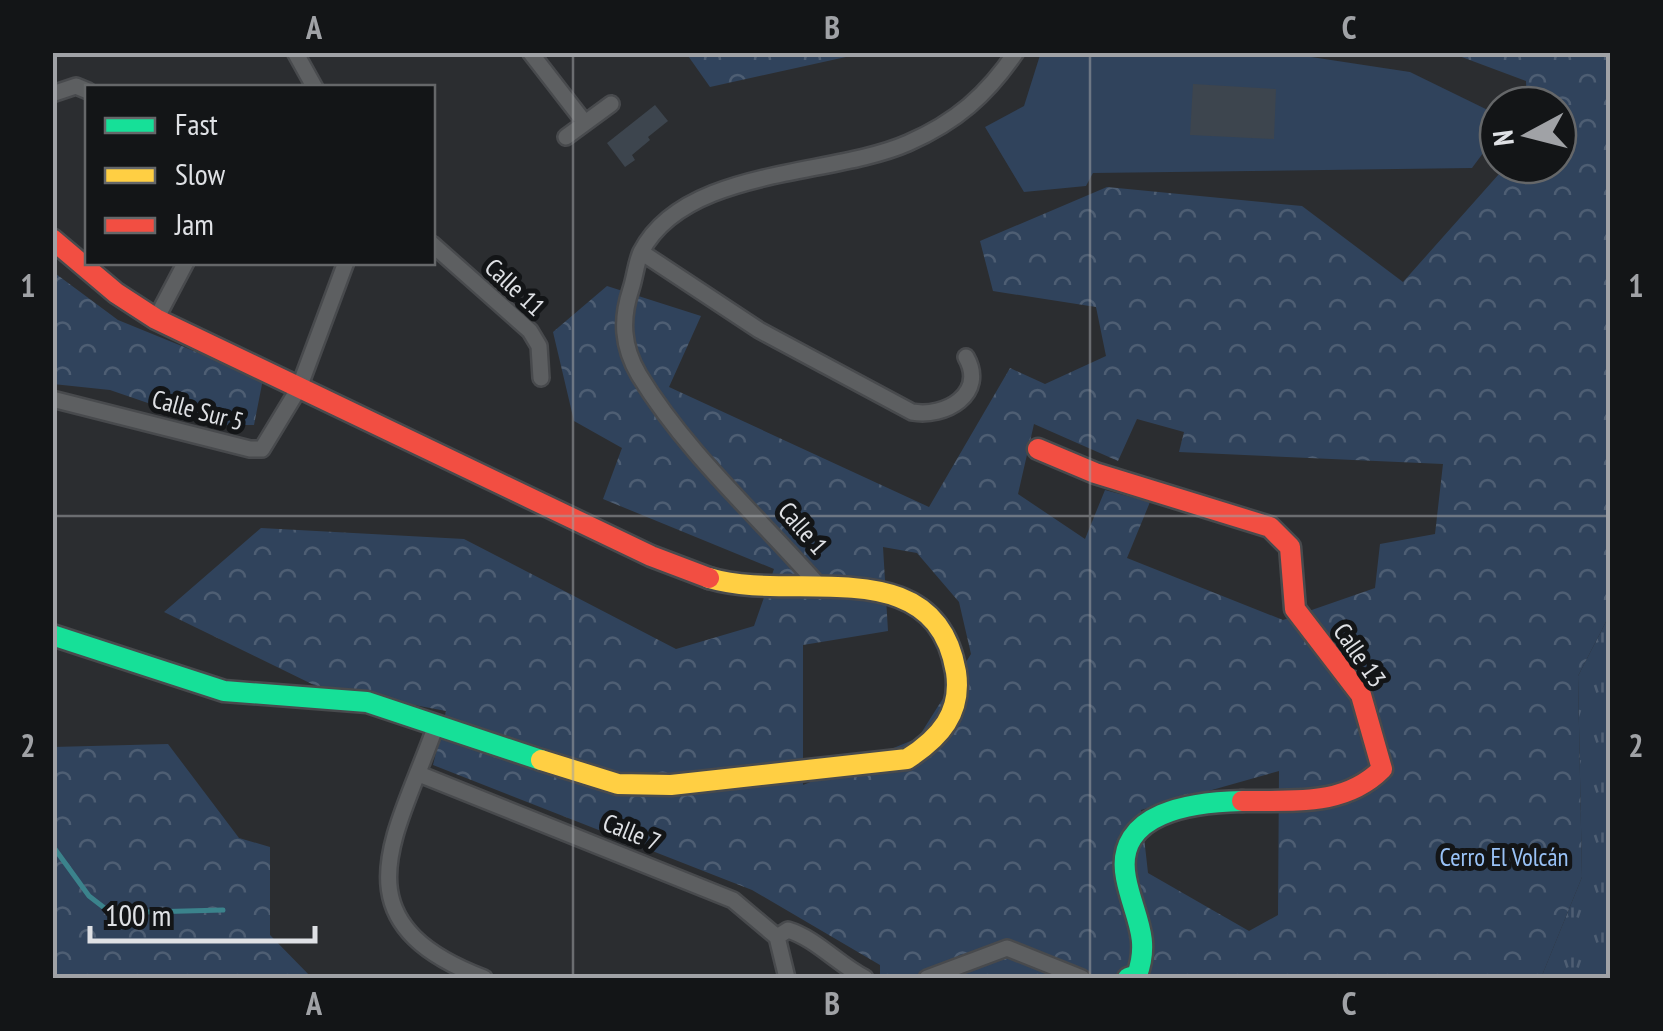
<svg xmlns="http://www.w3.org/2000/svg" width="1663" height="1031" font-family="'PT Sans Narrow',sans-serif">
  <defs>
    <pattern id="grass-tufts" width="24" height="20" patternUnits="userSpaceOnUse" patternTransform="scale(2.5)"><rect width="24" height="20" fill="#30435c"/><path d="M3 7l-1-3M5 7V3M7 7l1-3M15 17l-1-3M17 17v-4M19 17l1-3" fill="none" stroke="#4e5e73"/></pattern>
    <pattern id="forest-crowns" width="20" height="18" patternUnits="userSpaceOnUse" patternTransform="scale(2.5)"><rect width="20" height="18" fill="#30435c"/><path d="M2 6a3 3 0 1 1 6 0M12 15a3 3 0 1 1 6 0" fill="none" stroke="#4e5e73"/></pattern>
  </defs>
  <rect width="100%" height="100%" fill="#2b2d30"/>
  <path fill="url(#grass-tufts)" d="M 1610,614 L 1610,978 L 1541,978 L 1582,877 L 1578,676 Z"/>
  <path fill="url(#forest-crowns)" fill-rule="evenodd" d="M 686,53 L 864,53 L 710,87 Z
    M 1451,53 L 1610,53 L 1610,614 L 1578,676 L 1582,877 L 1541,978 L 880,978 L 880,965 L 752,890 L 433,765 L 446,711 L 318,687 L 164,612 L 261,528 L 464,539 L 676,649 L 754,626 L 774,569 L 603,499 L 622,448 L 574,421 L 553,332 L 607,286 L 701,316 L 669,387 L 929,507 L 1010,368 L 1045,384 L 1106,356 L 1096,307 L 993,291 L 980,241 L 1107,187 L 1302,206 L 1403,282 L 1507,165 L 1558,165 L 1558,105 L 1527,105 L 1526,81 ZM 1137,419 L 1184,432 L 1179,452 L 1443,464 L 1435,534 L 1380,544 L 1375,588 L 1283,620 L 1127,558 L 1150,502 L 1105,490 L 1085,539 L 1018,494 L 1034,424 L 1118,461 ZM 883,547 L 917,553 L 959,602 L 971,654 L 918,738 L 803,785 L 803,645 L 888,631 ZM 1279,771 L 1278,915 L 1249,931 L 1148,873 L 1141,810 Z
    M 52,271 L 118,320 L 263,379 L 254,425 L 212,425 L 110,390 L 53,384 Z
    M 168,744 L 239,838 L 270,847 L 270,935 L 312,978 L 53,978 L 53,747 Z"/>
  <path fill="#30435c" d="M 1041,52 L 1285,53 L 1410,72 L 1498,115 L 1498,133 L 1472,168 L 1093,173 L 1086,186 L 1024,192 L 985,127 L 1024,106 Z"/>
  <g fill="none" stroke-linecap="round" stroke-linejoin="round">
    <path stroke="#3b838c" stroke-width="5" d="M 52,845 L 89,896 L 111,913 L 223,910"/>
  </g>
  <path fill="#3d454e" d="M 1193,84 L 1276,89 L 1274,139 L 1190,135 Z
    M 655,105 L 668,121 L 648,137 L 650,140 L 632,155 L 635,160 L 625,167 L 607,143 Z"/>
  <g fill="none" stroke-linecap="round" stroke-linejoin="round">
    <g stroke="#484a4d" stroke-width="20">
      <path id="street" d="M 295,52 L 315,88
        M 530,52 L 585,123
        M 52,94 L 76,86 L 88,91
        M 566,137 L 611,104
        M 432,244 L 530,331 L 539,346 L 541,378
        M 641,252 L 759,330 L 912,412 C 945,418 987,394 966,357
        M 156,319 L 186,262
        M 52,399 L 250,449 L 262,449 L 299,388 L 346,262
        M 821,588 C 760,518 687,454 639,375 C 622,346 621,319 631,289 C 635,277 636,263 641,252 C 685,167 831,177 908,143 C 956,122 987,95 1016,52
        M 435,728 C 396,837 334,921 484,978
        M 419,774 L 733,900 L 777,937 L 787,978
        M 777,937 L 788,930 C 815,938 839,965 865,978
        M 927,978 L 1007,948 L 1082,978"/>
    </g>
    <g stroke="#484a4d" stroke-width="25">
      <path id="fast" d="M 52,635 L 224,691 L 367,702 L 541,760
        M 1128,978 L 1137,975 C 1151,937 1133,915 1126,878 C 1113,811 1195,802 1242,801"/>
    </g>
    <g stroke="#484a4d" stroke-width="25">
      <path id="slow" d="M 541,760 L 618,784 L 671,785 L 907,759 C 940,738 962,713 956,672 C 935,548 795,604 709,578"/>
    </g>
    <g stroke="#484a4d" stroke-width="25">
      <path id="jam" d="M 52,239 L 116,293 L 156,319 L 651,556 L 709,578
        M 1038,449 L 1095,473 L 1270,527 L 1290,547 L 1295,609 L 1361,695 L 1382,769 C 1344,807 1293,800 1242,801"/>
    </g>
    <use href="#street" stroke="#5d5f61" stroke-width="15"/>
    <use href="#fast" stroke="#16e098" stroke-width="20"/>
    <use href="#slow" stroke="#ffcf43" stroke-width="20"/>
    <use href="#jam" stroke="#f24e42" stroke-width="20"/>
  </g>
  <path fill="none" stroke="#a0a2a6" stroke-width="2.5" stroke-opacity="0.55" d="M 573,52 L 573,978M 1090,52 L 1090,978M 52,516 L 1610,516"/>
  <g text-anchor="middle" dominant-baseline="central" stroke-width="10" stroke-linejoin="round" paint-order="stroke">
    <g font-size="25" fill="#dfe1e5" stroke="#131517">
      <text transform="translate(515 287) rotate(43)">Calle 11</text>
      <text transform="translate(198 410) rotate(15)">Calle Sur 5</text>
      <text transform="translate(803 528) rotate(49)">Calle 1</text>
      <text transform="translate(1360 655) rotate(55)">Calle 13</text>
      <text transform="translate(632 832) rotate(22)">Calle 7</text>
    </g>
    <g font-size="25" fill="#99c2f6" stroke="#131517">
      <text x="1504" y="857">Cerro El Volcán</text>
    </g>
  </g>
  <rect width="1663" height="1031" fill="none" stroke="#131517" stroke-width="110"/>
  <rect x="85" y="85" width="350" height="180" fill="#131517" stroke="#656769" stroke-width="2.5"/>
  <rect x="105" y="118" width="50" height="15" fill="#16e098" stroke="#656769" stroke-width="2.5"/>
  <text x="175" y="135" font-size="30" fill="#dfe1e5">Fast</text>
  <rect x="105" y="168" width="50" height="15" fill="#ffcf43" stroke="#656769" stroke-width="2.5"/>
  <text x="175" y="185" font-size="30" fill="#dfe1e5">Slow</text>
  <rect x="105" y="218" width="50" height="15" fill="#f24e42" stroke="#656769" stroke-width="2.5"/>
  <text x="175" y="235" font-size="30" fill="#dfe1e5">Jam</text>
  <g transform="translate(1528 135) rotate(263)"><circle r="48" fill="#131517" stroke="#656769" stroke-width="2.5"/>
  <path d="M0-8L18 38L0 25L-18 38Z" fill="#a0a2a6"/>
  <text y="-15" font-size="28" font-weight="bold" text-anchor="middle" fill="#dfe1e5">N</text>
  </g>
  <path d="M90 926v15h225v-15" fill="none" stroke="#dfe1e5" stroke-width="5"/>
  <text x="105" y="926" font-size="30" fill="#dfe1e5" stroke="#131517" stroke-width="8" paint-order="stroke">100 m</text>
  <rect x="55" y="55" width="1553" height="921" fill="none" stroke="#a0a2a6" stroke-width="4"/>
  <g font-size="32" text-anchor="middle" font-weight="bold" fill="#a0a2a6">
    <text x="314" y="39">A</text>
    <text x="832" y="39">B</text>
    <text x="1349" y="39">C</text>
    <text x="28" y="297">1</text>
    <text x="1636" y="297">1</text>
    <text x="28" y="757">2</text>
    <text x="1636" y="757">2</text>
    <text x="314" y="1015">A</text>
    <text x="832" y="1015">B</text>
    <text x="1349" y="1015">C</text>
  </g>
</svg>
